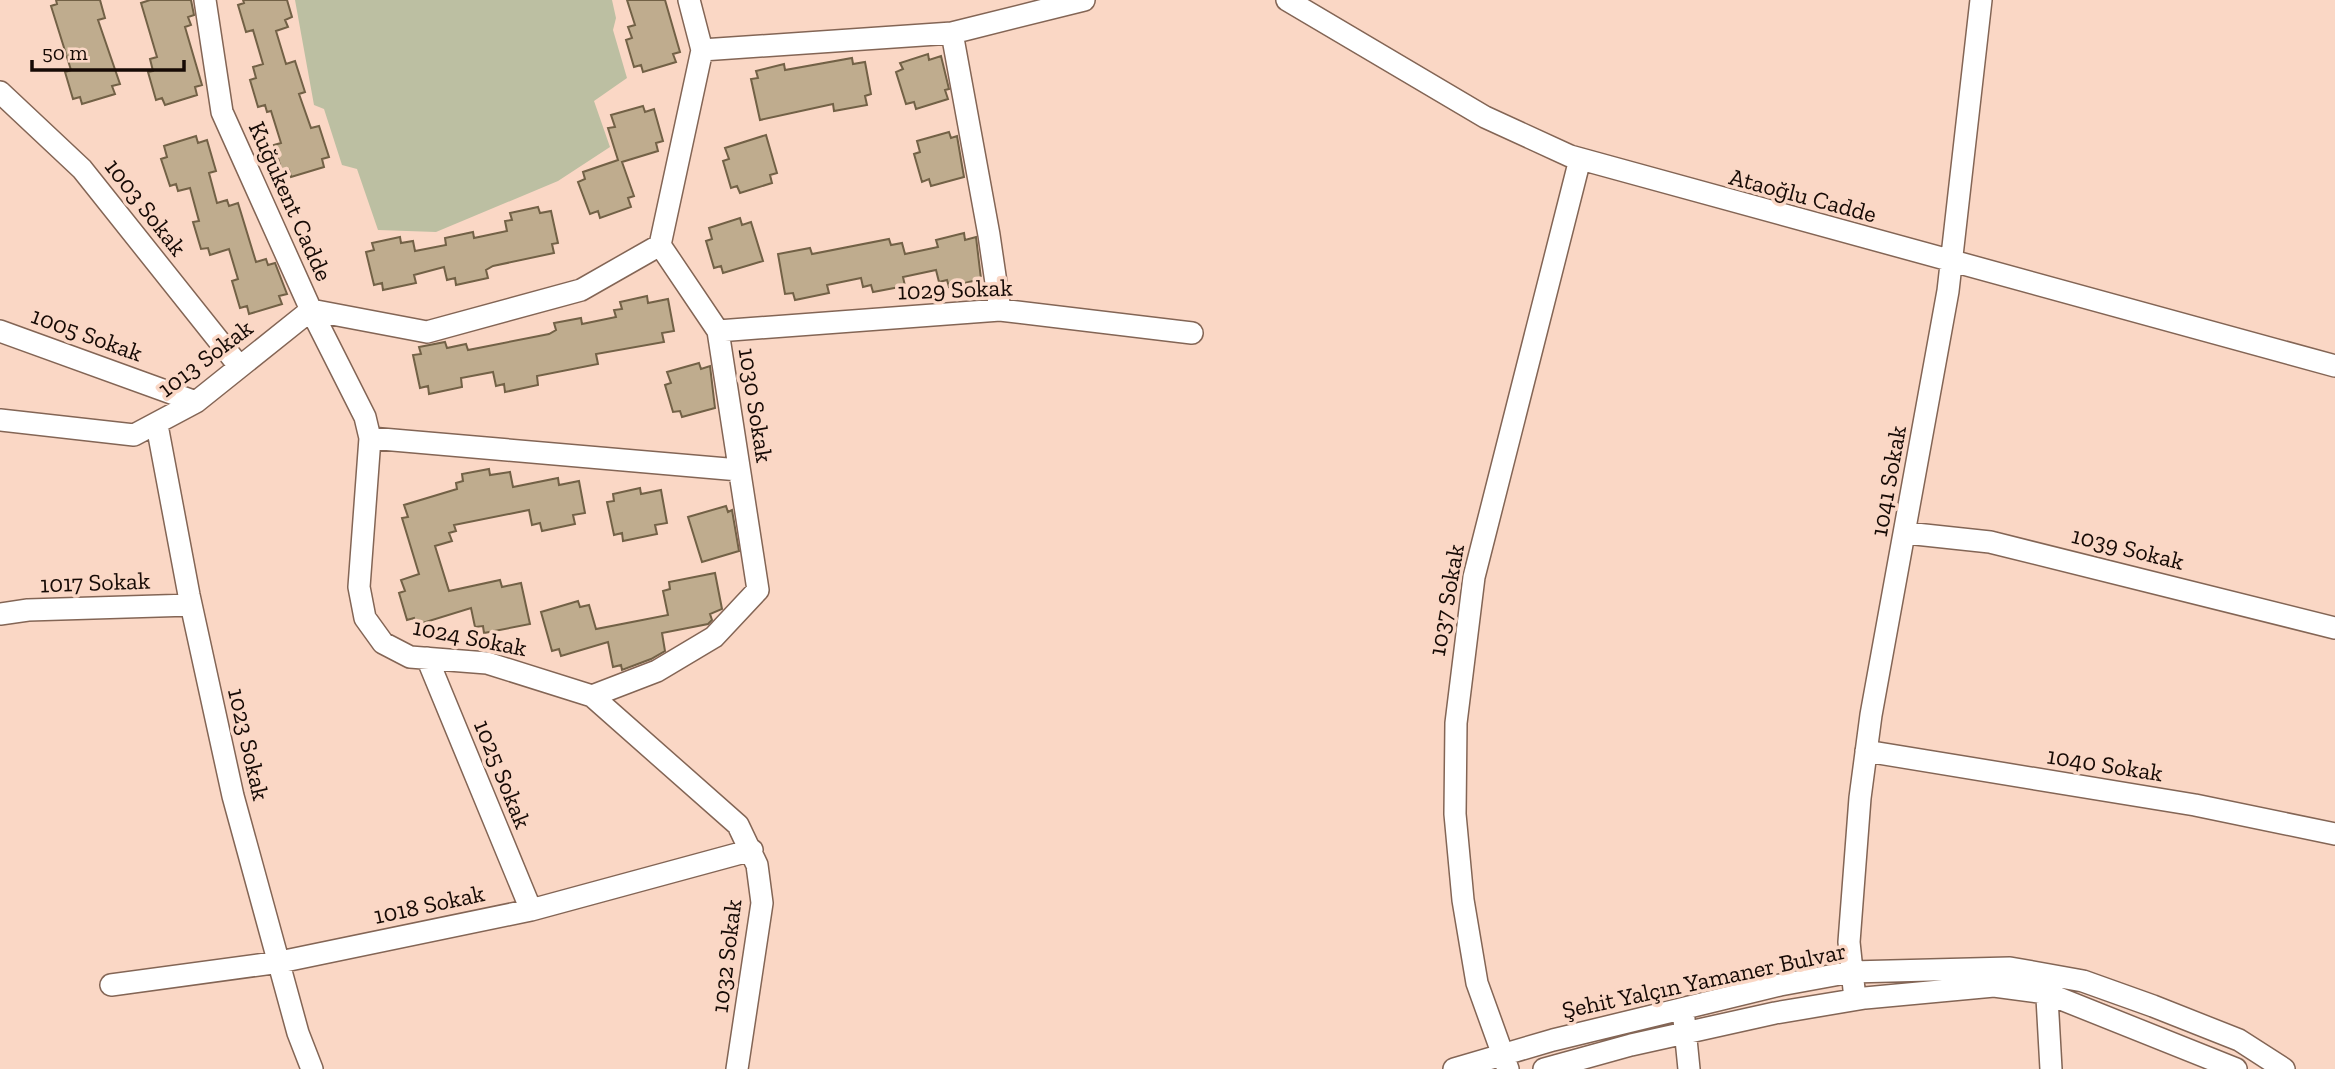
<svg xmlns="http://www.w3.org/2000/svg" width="2335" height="1069" font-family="'Zilla Slab',serif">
  <rect width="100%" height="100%" fill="#fad7c5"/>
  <path fill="#bcbfa2" d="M 295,0 L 612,0 L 616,18 L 613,30 L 627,78 L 594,101 L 610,147 L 558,181 L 436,232 L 378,230 L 357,169 L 342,165 L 324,109 L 314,105 Z"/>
  <path fill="#bfac8e" stroke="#726146" stroke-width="2" d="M 56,0 L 100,0 L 105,18 L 98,20 L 120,84 L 112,86 L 115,94 L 82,104 L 80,97 L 73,99 L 65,72 L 71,70 L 51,6 L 57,4 Z
    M 150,0 L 191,0 L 194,15 L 188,17 L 191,25 L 185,27 L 202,85 L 195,87 L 197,95 L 165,105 L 162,98 L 156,100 L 148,72 L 153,71 L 150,59 L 157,57 L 141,3 Z
    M 243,0 L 287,0 L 292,17 L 285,20 L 288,27 L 276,31 L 286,64 L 295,61 L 305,92 L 299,94 L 311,128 L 319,126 L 329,157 L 322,159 L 324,167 L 291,177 L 289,170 L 282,172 L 274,145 L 281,143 L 271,111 L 267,112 L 265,105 L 258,107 L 250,80 L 256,78 L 253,67 L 263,64 L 253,30 L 246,32 L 238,5 L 244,3 Z
    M 627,0 L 665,0 L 680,52 L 673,54 L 676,62 L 643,72 L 641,65 L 634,67 L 626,40 L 632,38 L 628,27 L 635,25 Z
    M 928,54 L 929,60 L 941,56 L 949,89 L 945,90 L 948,99 L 916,109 L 914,102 L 906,104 L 896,72 L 903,69 L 900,63 Z
    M 852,58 L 853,64 L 865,62 L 871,94 L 865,96 L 867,105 L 834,111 L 833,104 L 760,120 L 751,79 L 758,78 L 756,71 L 784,64 L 785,70 Z
    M 643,106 L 645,112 L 654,109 L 663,141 L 656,143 L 658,151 L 622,162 L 634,196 L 628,198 L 631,207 L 600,218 L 598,211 L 590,214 L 578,182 L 585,179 L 583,172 L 618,160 L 608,128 L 615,127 L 611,115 Z
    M 949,132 L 951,138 L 957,136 L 964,177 L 931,186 L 929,179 L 922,182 L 914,154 L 920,152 L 917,141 Z
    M 766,135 L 777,173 L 770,175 L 772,183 L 740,193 L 737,186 L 731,188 L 723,161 L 729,159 L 725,148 Z
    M 196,136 L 198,143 L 207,140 L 216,171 L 209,173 L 217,203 L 227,200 L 229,206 L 238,203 L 256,262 L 266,259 L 268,265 L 275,263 L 287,294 L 279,296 L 282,304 L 249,314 L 247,306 L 240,308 L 232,281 L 238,279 L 229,249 L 210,255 L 208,248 L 201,249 L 193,222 L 199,221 L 190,188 L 178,191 L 176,184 L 170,186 L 161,159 L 167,157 L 164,146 Z
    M 538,207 L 540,213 L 551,211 L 558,243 L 552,244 L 554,253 L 493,266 L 486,270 L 488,278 L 456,285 L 455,278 L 447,280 L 444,267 L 414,275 L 416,283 L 383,290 L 382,283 L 374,285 L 366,252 L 374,250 L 372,243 L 400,237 L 401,243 L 413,241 L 415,251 L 446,245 L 445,238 L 473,232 L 474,238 L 507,231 L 505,221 L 512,220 L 510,213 Z
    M 740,218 L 742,225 L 751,222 L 763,261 L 723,273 L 721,266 L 714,268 L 706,241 L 712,239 L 709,228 Z
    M 964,233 L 965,240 L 976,237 L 981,279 L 949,287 L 947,280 L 939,282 L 936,270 L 903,277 L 905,286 L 873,292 L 871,285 L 863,287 L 861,278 L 827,285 L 829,293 L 795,300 L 793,293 L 785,294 L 778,254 L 810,248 L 812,254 L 889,239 L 891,245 L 902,243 L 905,254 L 938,247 L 936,240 Z
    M 647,296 L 648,303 L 668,299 L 674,331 L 662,333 L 664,342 L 596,354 L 598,364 L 537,376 L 538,385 L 505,392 L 504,384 L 496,386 L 493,372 L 461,378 L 462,387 L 429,394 L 428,386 L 420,388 L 413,355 L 421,354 L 419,347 L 445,342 L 447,348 L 466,344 L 468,350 L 549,334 L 556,330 L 554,323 L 581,318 L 582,324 L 616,317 L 614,310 L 622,309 L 620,302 Z
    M 699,363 L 701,369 L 710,366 L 715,408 L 682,417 L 680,411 L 673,412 L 665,385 L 671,383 L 667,372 Z
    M 489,469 L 490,475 L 510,472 L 513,487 L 558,478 L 559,485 L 579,481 L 585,513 L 573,515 L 575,524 L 542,531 L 540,523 L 532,525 L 529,510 L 454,525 L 456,531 L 449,533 L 452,541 L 435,546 L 449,591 L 500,580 L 502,587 L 521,583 L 530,624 L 484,633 L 483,626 L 475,627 L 471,608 L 416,625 L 414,618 L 407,620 L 399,593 L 405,591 L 401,580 L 419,574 L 402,518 L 408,517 L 404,505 L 457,489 L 456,483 L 463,481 L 462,474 Z
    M 640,488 L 641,494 L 661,490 L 667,523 L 655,525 L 657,534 L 623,541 L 622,533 L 614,535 L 607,502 L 614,501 L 613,494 Z
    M 726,506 L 728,512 L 732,510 L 739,551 L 702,562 L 688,517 Z
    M 715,573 L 722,609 L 710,614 L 712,620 L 708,624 L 662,633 L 665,651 L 651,659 L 622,670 L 621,665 L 613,667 L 608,642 L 561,656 L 559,649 L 552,651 L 541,612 L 578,601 L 580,607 L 589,605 L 596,629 L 668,615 L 663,591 L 670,589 L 669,582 Z"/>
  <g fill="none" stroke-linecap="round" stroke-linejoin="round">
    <g stroke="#836555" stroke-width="24">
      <path id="minor" d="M 205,0 L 222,112 L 311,310 L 427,332 L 581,290 L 660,245 L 702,50 L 689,0
        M 1287,0 L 1485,117 L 1570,156 L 2335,366
        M 952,33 L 989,235 L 1000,310
        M 702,50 L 952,33 L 1084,0
        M 0,92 L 82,169 L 239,366
        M 0,331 L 196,402
        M 718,331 L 1000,310 L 1192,333
        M 0,420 L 134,435 L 196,402 L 311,310 L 365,417 L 370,438 L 359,587 L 365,618 L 383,643 L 410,657 L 487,663 L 592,696 L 738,825 L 757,865 L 762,903 L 737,1069
        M 157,425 L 189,595 L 233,796 L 298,1033 L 312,1069
        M 370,438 L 739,470
        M 1906,533 L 1990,542 L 2335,628
        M 0,614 L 28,610 L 191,605
        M 427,658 L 531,910
        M 592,696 L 657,671 L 714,637 L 758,590 L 718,331 L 660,245
        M 1866,751 L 2195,805 L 2335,834
        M 2046,980 L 2051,1069
        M 111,985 L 280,962 L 531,910 L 752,850
        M 1855,999 L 1849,942 L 1860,798 L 1871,715 L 1948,291 L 1981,0
        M 1684,1019 L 1689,1069
        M 1454,1069 L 1553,1040 L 1780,985 L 1851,972 L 2010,968 L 2083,981 L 2153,1006 L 2239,1040 L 2284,1069
        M 1508,1069 L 1477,983 L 1463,900 L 1455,814 L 1456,723 L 1474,577 L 1580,159
        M 1544,1069 L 1631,1045 L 1775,1013 L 1865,998 L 1994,986 L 2046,993 L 2236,1069"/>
    </g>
    <use href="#minor" stroke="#fff" stroke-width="21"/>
  </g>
  <g text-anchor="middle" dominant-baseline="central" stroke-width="7" stroke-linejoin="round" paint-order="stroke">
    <g font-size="24" fill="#160a05" stroke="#fad7c5">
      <text transform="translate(1803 195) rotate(15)">Ataoğlu Cadde</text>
      <text transform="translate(291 201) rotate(66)">Kuğukent Cadde</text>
      <text transform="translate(146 207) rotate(52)">1003 Sokak</text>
      <text transform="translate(955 289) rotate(-2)">1029 Sokak</text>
      <text transform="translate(87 334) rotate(20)">1005 Sokak</text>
      <text transform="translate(205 358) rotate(-37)">1013 Sokak</text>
      <text transform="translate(756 405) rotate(81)">1030 Sokak</text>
      <text transform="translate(1888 481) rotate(-80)">1041 Sokak</text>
      <text transform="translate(2128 548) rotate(14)">1039 Sokak</text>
      <text transform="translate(95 582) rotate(-2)">1017 Sokak</text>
      <text transform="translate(1446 600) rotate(-80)">1037 Sokak</text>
      <text transform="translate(470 637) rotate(11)">1024 Sokak</text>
      <text transform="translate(249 744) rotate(77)">1023 Sokak</text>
      <text transform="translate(2105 764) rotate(9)">1040 Sokak</text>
      <text transform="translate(503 774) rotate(68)">1025 Sokak</text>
      <text transform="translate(429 904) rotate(-12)">1018 Sokak</text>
      <text transform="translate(726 956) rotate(-83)">1032 Sokak</text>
      <text transform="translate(1704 980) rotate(-12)">Şehit Yalçın Yamaner Bulvar</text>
    </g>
  </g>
  <path d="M32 60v10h152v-10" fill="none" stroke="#160a05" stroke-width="3.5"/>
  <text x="42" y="60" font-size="21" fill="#160a05" stroke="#fad7c5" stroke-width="5" paint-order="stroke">50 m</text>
</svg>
